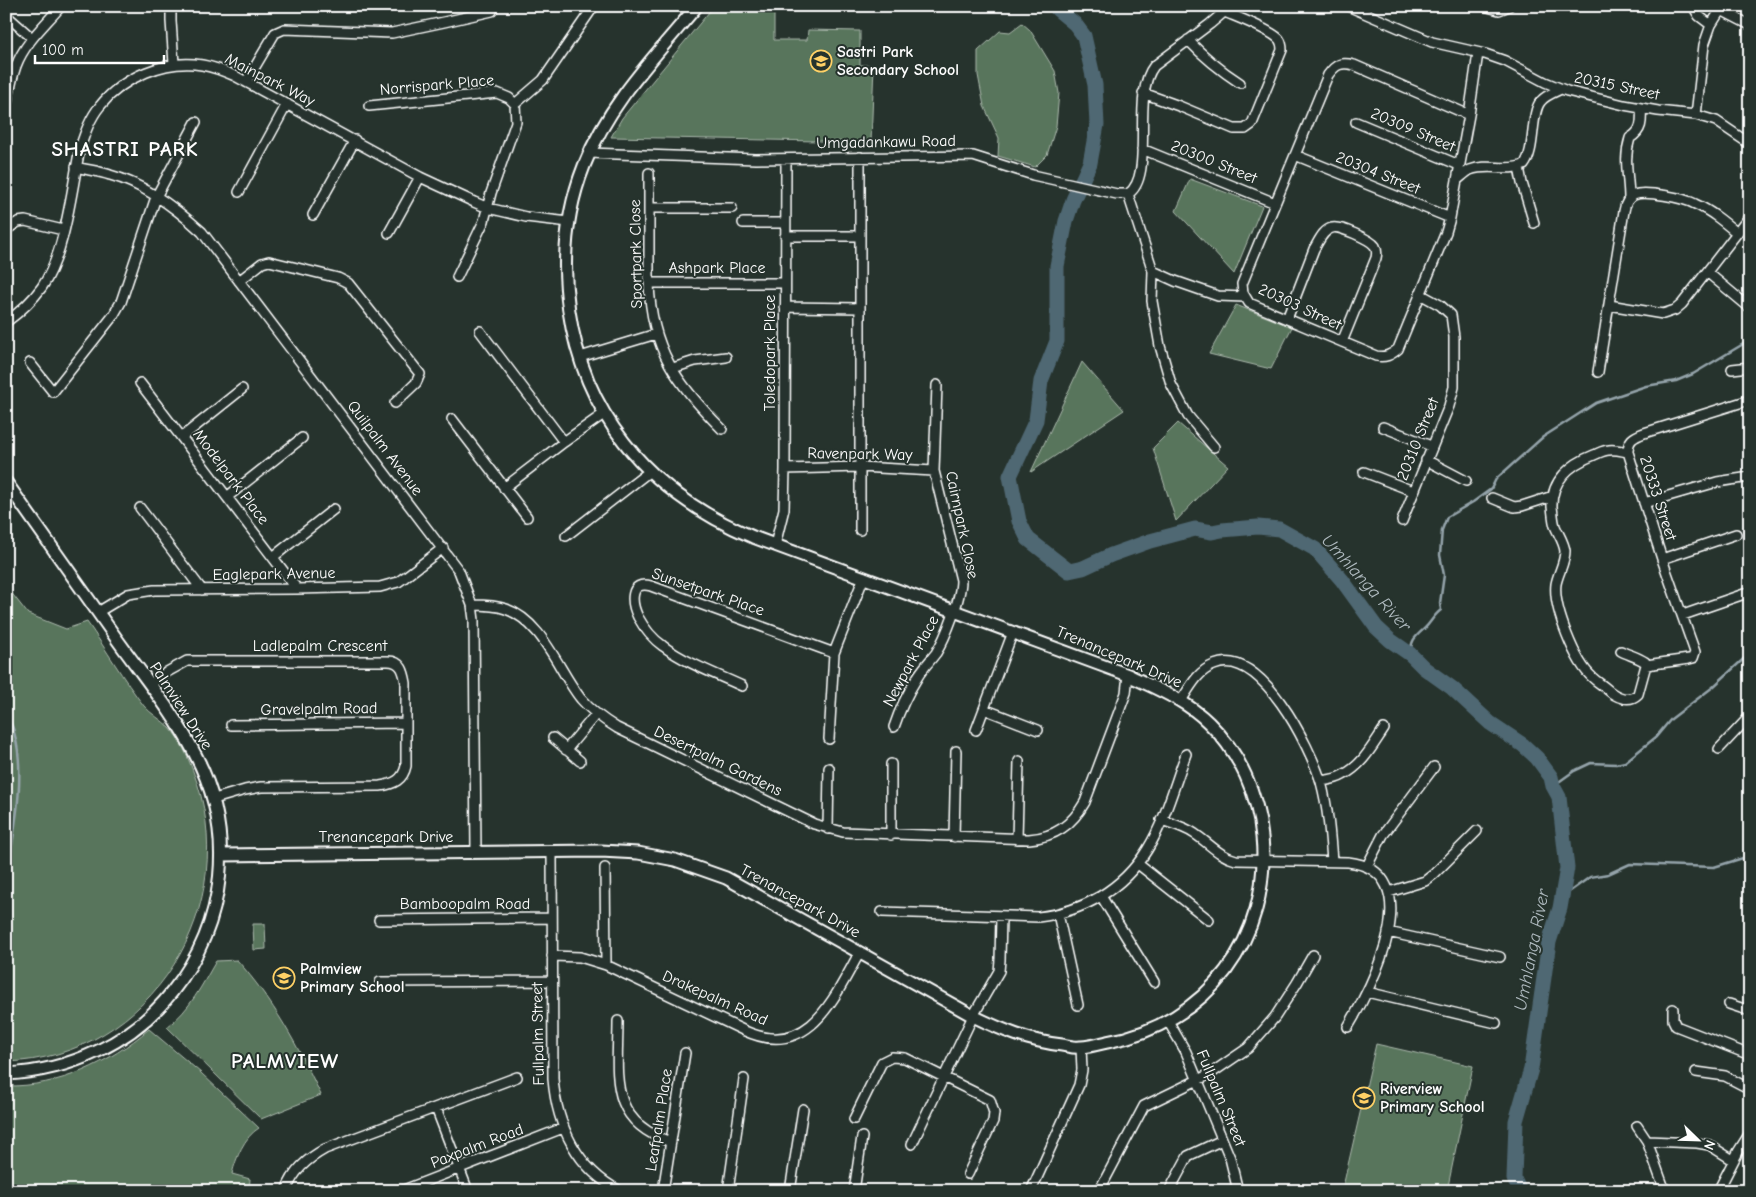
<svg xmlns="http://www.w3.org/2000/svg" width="1756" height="1197" font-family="'Comic Neue',sans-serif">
  <rect width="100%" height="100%" fill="#26332d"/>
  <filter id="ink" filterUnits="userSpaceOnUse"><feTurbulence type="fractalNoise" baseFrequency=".02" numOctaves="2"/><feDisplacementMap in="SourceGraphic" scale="10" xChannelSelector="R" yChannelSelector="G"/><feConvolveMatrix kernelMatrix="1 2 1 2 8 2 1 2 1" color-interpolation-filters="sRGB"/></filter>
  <g filter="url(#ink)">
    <path fill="#59755c" stroke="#acbaae" d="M 714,6 L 774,6 L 774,40 L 807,40 L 808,30 L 860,31 L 860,65 L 874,65 L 871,142 L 611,137 L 622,118 Z
      M 1022,23 L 1030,30 L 1055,71 L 1059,93 L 1056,126 L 1047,155 L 1035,167 L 998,156 L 999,138 L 984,106 L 978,75 L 978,51 L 1000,31 L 1010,32 Z
      M 1190,179 L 1262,206 L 1234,274 L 1176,211 Z
      M 1236,305 L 1292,327 L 1271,369 L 1209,354 Z
      M 1082,362 L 1124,410 L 1031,472 Z
      M 1178,423 L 1228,466 L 1176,521 L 1153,448 Z
      M 6,586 L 28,614 L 66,629 L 87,622 C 106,649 123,679 144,706 C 151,714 162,720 170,728 C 180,739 188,757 193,771 C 245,904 152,1058 6,1062 Z
      M 253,924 L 265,924 L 266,949 L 254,950 Z
      M 237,960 C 273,1000 298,1046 321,1095 L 261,1119 L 167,1027 C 190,1010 202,985 216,961 Z
      M 149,1029 L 201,1073 L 259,1128 C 244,1137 236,1158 232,1174 L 250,1179 L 249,1191 L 6,1191 L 6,1086 C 60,1087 109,1063 149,1029 Z
      M 1376,1044 L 1473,1066 L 1447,1191 L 1342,1191 Z"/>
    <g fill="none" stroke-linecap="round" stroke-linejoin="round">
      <path stroke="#95a4ab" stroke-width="2.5" d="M 1410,654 C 1412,639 1414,638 1425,628 C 1431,622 1434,615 1441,610 L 1440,603 L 1444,575 L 1440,555 L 1442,530 L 1447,517 L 1473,502 L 1491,489 L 1496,479 L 1543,437 L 1596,403 L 1646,386 L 1676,381 L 1693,374 L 1750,340
        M 6,714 C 9,720 13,726 14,732 C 27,775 13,837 6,881
        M 1553,786 L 1574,771 L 1591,763 L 1616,764 L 1625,762 L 1656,737 L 1671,719 L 1713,687 L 1750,653
        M 1562,897 L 1590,877 L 1608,874 L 1630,864 L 1714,867 L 1743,858 L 1750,859"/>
      <path stroke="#4f6773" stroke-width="15" d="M 1056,6 L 1057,9 L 1075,24 L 1084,36 L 1095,85 L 1097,125 L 1090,163 L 1073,200 L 1066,221 L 1057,266 L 1057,341 L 1041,381 L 1036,420 L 1010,476 L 1019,521 L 1028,539 L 1069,571 L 1083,568 L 1111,555 L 1150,541 L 1195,529 L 1212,532 L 1222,530 L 1258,527 L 1279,529 L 1315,549 L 1342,580 L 1376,627 L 1390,640 L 1410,654 L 1424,668 L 1452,688 L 1490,723 L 1523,745 L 1537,758 L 1551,777 L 1553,786 L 1559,797 L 1567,868 L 1560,908 L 1549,942 L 1531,1069 L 1516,1121 L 1514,1179 L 1520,1191"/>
      <g stroke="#fff" stroke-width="12">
        <path id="minor" d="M 171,6 L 171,21 L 174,64
          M 1348,6 L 1432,42 L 1485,54 L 1505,61 L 1545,82 L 1567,91 L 1624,105 L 1658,111 L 1696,115 L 1716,121 L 1750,144
          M 1484,6 L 1499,10 L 1509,6
          M 1693,6 L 1699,16 L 1711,25
          M 1721,10 L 1750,25
          M 6,15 L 32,38
          M 1188,40 C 1204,57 1220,70 1240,83
          M 246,82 L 275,33 L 284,29 L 392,33 L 444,22 L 492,11
          M 1143,93 L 1179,106 L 1234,129 L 1245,129 L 1252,124 L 1282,50 C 1282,46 1282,43 1279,39 C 1269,29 1239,18 1225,12
          M 515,104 L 543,80 L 594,6
          M 369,106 L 497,93 L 509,98 L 515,104 L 516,122 L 491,193 L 484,221 L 457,277
          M 6,109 C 9,95 11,80 16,66 C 25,42 45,25 61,6
          M 1469,115 L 1450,218 L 1446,232 L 1398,349 C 1391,355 1385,358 1376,356 L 1249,303 L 1243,293 L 1242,284 L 1328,75 C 1336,64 1341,62 1354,65 L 1469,115 L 1478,53
          M 1696,115 L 1704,45 L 1711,25 L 1723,6
          M 1356,122 L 1459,165
          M 1142,149 L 1275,203
          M 589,153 L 756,159 L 973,156 L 1033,175 L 1117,194 L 1128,194 C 1156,176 1130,96 1154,66 L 1210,24 L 1231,6
          M 1295,155 L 1450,218
          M 76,167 C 87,170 99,171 110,175 C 144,184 177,209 202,232 L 459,571 L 472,605 L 474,620 L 476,852
          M 1519,167 L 1522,183 L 1534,223
          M 649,173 L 649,283 C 651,349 677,384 722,429
          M 1457,180 C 1461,177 1466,172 1470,170 C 1488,163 1507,172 1524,165 C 1536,150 1530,113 1541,101 C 1546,95 1555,92 1561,89
          M 239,192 L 287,104
          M 1128,194 L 1153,271 L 1175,281 L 1218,296 L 1245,297
          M 1629,199 C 1629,177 1623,160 1630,138 C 1642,131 1642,122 1641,108
          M 650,208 L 732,208
          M 313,215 L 355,140
          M 743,223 L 785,223
          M 6,230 L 18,222 L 25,221 L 63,230
          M 389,233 L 420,177
          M 785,236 L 860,236
          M 1153,271 L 1152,301 L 1160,346 L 1171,384 L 1188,416 L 1214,447
          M 1707,272 L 1750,308
          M 239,281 L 262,263 L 269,261 L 338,278 L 348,283 L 420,374 L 416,383 L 395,403
          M 649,283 L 785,283
          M 1609,305 L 1663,314 L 1675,310 L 1682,304 L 1737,233
          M 785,307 L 860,308
          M 1287,319 L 1314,249 C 1319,241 1323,230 1332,228 C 1339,225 1371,240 1375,246 C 1377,250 1377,254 1376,258 L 1342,342
          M 6,322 C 20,312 32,301 42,287 C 65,254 72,188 80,148 C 85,133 90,118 100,106 C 123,77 165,59 202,65 C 214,67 224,71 235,76 L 420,177 L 474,202 L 488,208 L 526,217 L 569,222
          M 480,331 L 564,442
          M 580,357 L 656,334
          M 30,363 L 53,392 L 113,316 L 121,302 L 156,197 L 196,122
          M 673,368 L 695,361 L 726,357
          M 1732,369 L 1750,367
          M 1598,372 L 1624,211 C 1625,205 1628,198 1634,195 C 1645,190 1684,198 1695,204 C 1711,211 1724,222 1737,233 L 1750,216
          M 140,383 L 297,589
          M 452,419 L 527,517
          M 1383,427 L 1431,446
          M 182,437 L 242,389
          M 1628,452 C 1622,451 1615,449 1609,450 C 1604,450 1599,453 1594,455 C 1571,464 1551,480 1552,507 C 1553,513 1553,520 1555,526 C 1558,534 1564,542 1565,551 C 1565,563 1558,573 1556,584 C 1553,607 1575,663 1593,678 C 1597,682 1603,685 1608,690 C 1616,697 1629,703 1638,694 L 1646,665
          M 1426,460 L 1466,481
          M 785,469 L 860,467 L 934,471
          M 1364,472 L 1413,491
          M 504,488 L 564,442 L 605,413
          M 227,497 L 302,438
          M 1492,498 L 1514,507 L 1522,506 L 1553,496
          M 1644,503 L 1717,482 L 1750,477
          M 140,508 L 202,590
          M 1402,521 L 1449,406 L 1454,387 L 1454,337 L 1451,315 L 1440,305 L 1420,294
          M 860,530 L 860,157
          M 566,536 L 650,471
          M 775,545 L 784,509 L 785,469 L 786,159
          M 273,557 L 334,509
          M 1662,559 L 1736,534
          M 472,605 C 483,605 495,605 506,609 C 543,622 558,670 581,699 C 591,711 604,720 617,728 L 814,824 L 843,832 L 1029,839 C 1055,837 1072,825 1085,802 L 1126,693 L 1128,675
          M 98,612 L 128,594 L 154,590 L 297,589 L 380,587 L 398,582 L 405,577 L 443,548
          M 1683,615 L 1750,592
          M 1621,651 C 1629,655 1638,657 1645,662 L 1646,665 L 1689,659 L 1693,658 L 1695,652 L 1662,559 L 1628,452 C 1628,440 1633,437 1644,433 L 1746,401
          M 150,685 L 167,672 L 187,661 L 388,661 C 402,661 404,672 406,683 L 406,766 C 403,780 394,784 380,786 L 261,787 L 245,790 L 214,799
          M 742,686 C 716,674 686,663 663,646 C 653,639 644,628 638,617 C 631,603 629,580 651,586 L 834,653
          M 1181,701 C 1190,687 1198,671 1214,665 C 1261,646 1310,747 1321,782 C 1328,808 1330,834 1332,861
          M 984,709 L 1038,730
          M 231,725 L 406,723
          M 894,727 C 900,709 907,694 917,678 C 922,669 930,661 936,653 C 946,637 961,598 961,580 L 934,471 L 937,385
          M 976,730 L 1013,632
          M 553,738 L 580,761
          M 829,739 L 834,653 L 864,577
          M 1719,749 L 1750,716
          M 566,750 L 596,714
          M 891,764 L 891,835
          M 1321,781 C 1328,780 1337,779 1343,775 C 1362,766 1373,745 1384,729
          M 1161,820 C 1173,824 1185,827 1195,834 C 1210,844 1219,856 1236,860 L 1348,862 C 1431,871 1372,987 1348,1027
          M 828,829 L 829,768
          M 954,837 L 956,751
          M 1017,839 L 1019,761
          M 552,852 L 553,1079 C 557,1126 577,1169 620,1191
          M 1138,864 L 1209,920
          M 1367,866 L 1383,835 L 1434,767
          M 605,868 L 606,965
          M 1389,892 L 1425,881 L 1434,874 L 1477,831
          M 1101,896 L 1154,982
          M 882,912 L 1038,917 C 1083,912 1123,889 1147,850 C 1165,821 1174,786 1186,754
          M 1058,914 L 1078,1005
          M 379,920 L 551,918
          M 1388,932 L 1500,957
          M 552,956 L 580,957 L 606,965 L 745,1031 C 810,1060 834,997 860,952
          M 380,982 L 552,981
          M 1367,992 L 1496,1023
          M 1729,1004 L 1750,1011
          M 1673,1009 L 1673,1020 L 1676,1026 L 1750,1055
          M 618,1021 C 618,1075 607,1121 671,1142
          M 1168,1021 L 1186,1052 L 1230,1158 L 1238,1191
          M 1696,1072 L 1725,1076 L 1750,1089
          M 436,1108 L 468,1191
          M 854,1119 L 882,1062 L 892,1057 L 905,1058 L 990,1100 L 994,1113 L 993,1121 L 968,1174
          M 1637,1126 L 1647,1141 L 1665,1191
          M 1647,1141 L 1697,1143 L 1709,1145 L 1733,1160
          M 912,1144 L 973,1016 L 999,971 L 1000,960 L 1001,917
          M 286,1191 C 293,1171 307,1159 325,1149 L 517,1077
          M 401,1191 L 563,1128
          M 663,1191 L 685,1053
          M 728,1191 L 744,1079
          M 790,1191 L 803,1109
          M 854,1191 L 862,1137
          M 1031,1191 L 1079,1085 L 1082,1070 L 1081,1047
          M 1099,1191 L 1144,1106 L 1210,1074 L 1248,1048 L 1275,1017 L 1297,983 L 1313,955
          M 1169,1191 L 1188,1156 L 1222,1140
          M 1718,1191 L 1738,1152 L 1750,1133"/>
      </g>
      <g stroke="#fff" stroke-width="15">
        <path id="tertiary" d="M 6,482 C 43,534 79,586 116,638 C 143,676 174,713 195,754 C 236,832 227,923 172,992 C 132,1043 70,1071 6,1074
          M 222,855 L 601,851 L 638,853 L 675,860 L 726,878 L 973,1016 C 1004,1031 1028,1041 1062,1045 C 1068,1046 1075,1048 1081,1047 C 1089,1047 1099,1044 1107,1042 C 1207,1024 1272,938 1262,837 C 1258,795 1240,753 1209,723 C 1186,700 1157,689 1128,675 L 753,537 C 703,516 658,486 624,442 C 565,367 549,255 584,166 C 608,104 655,56 697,6"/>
      </g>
      <use href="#minor" stroke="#26332d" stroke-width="9"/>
      <use href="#tertiary" stroke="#26332d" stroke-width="11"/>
    </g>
  </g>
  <defs>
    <g id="school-ring" transform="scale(1.125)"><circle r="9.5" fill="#26332d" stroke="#ffd166" stroke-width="1.5"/><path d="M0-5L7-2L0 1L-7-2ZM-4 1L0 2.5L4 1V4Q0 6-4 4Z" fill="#ffd166"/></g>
  </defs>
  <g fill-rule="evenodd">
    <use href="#school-ring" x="821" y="61"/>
    <use href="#school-ring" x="284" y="978"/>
    <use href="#school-ring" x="1364" y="1098"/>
  </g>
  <g text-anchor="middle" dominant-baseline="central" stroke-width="4" stroke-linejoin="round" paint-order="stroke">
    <g font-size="16" font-weight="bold" fill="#fff" stroke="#26332d" text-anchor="start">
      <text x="837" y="52">Sastri Park<tspan x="837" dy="18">Secondary School</tspan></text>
      <text x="300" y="969">Palmview<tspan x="300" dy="18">Primary School</tspan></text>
      <text x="1380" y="1089">Riverview<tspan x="1380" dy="18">Primary School</tspan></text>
    </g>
    <g font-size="16" fill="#fff" stroke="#26332d">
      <text transform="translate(270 80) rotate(27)">Mainpark Way</text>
      <text transform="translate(437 85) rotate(-5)">Norrispark Place</text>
      <text transform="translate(1617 86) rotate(12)">20315 Street</text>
      <text transform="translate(1413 130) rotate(23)">20309 Street</text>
      <text transform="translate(886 142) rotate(-1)">Umgadankawu Road</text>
      <text transform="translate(1214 162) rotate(22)">20300 Street</text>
      <text transform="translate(1378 173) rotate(22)">20304 Street</text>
      <text transform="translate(636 254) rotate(-91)">Sportpark Close</text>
      <text x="717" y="268">Ashpark Place</text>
      <text transform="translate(1300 307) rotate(25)">20303 Street</text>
      <text transform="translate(770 353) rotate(-90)">Toledopark Place</text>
      <text transform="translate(1418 439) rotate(-68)">20310 Street</text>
      <text transform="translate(385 448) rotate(53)">Quilpalm Avenue</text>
      <text transform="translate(860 454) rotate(1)">Ravenpark Way</text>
      <text transform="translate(231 477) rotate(53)">Modelpark Place</text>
      <text transform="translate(1658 498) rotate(72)">20333 Street</text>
      <text transform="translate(962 525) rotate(78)">Cairnpark Close</text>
      <text transform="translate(274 574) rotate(-1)">Eaglepark Avenue</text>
      <text transform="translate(708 592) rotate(19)">Sunsetpark Place</text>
      <text x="320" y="646">Ladlepalm Crescent</text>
      <text transform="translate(1119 657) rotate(23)">Trenancepark Drive</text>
      <text transform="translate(911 661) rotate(-62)">Newpark Place</text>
      <text transform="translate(181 706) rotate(57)">Palmview Drive</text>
      <text transform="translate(319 709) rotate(-1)">Gravelpalm Road</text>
      <text transform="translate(718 761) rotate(26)">Desertpalm Gardens</text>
      <text x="386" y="837">Trenancepark Drive</text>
      <text transform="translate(800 901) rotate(29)">Trenancepark Drive</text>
      <text x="465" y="904">Bamboopalm Road</text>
      <text transform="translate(715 998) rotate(24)">Drakepalm Road</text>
      <text transform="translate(538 1034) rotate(-91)">Fullpalm Street</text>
      <text transform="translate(1221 1098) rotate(67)">Fullpalm Street</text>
      <text transform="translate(659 1120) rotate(-81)">Leafpalm Place</text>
      <text transform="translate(477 1146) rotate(-21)">Paxpalm Road</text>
    </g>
    <g font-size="18" font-style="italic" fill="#b0bbc0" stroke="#26332d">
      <text transform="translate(1366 583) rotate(48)">Umhlanga River</text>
      <text transform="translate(1532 950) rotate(-79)">Umhlanga River</text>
    </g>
    <g font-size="21" font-weight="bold" letter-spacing="1" fill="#fff" stroke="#26332d">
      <text x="125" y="149">SHASTRI PARK</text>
      <text x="285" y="1061">PALMVIEW</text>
    </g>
  </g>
  <rect width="1756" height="1197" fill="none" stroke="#26332d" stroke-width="25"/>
  <rect x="12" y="12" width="1731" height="1172" fill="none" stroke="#fff" stroke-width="2" filter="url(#ink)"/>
  <g transform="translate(1698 1140) rotate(113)" stroke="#26332d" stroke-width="4" paint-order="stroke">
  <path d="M0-4L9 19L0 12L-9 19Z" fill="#ffffff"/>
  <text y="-8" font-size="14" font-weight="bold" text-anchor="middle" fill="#ffffff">N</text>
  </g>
  <path d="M35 55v8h129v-8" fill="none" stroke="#ffffff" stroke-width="2.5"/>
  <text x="42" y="55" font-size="15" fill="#ffffff" stroke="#26332d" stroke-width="4" paint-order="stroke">100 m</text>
</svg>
